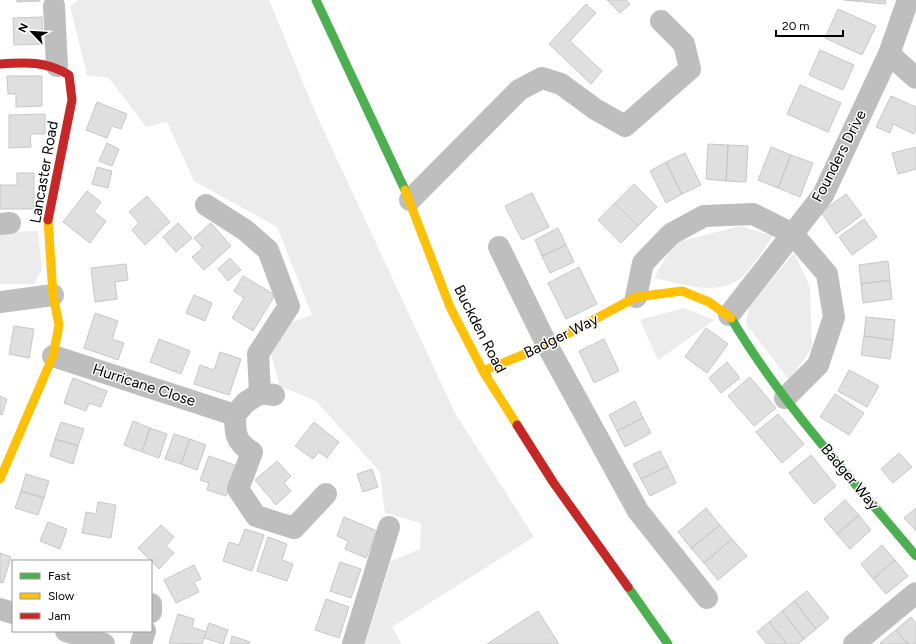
<svg xmlns="http://www.w3.org/2000/svg" width="916" height="644" font-family="Figtree,sans-serif">
  <rect width="100%" height="100%" fill="#fff"/>
  <path fill="#ececec" d="M 78,0 L 269,0 L 316,114 L 455,413 L 534,537 L 392,627 L 402,644 L 365,644 L 391,561 L 420,549 L 421,523 L 385,513 L 380,472 L 316,401 L 280,386 L 271,354 L 292,322 L 312,315 L 277,227 L 194,181 L 167,122 L 146,127 L 109,78 L 87,75 L 70,6 Z
    M 740,226 L 773,236 C 765,247 750,271 741,278 C 716,297 682,284 654,278 L 674,243 Z
    M 38,231 L 42,269 L 34,284 L 0,284 L 0,232 Z
    M 794,253 L 810,287 L 812,348 L 789,380 L 746,324 L 749,307 Z
    M 683,308 L 715,320 L 658,360 L 640,320 Z"/>
  <path fill="#dfdfdf" stroke="#c7c7c7" d="M 17,0 L 40,0 L 40,1 L 17,2 Z
    M 607,0 L 626,0 L 630,4 L 620,13 Z
    M 844,0 L 886,0 L 885,4 Z
    M 586,4 L 596,13 L 570,41 L 602,71 L 591,84 L 549,44 Z
    M 838,9 L 876,26 L 862,55 L 825,38 Z
    M 42,17 L 43,44 L 14,45 L 13,18 Z
    M 820,50 L 854,65 L 843,90 L 809,75 Z
    M 7,76 L 42,76 L 42,106 L 16,107 L 16,94 L 8,94 Z
    M 800,85 L 841,103 L 828,132 L 787,114 Z
    M 891,96 L 916,107 L 916,129 L 914,134 L 893,124 L 890,133 L 876,127 Z
    M 97,102 L 127,114 L 121,129 L 112,126 L 107,138 L 86,130 Z
    M 45,114 L 45,134 L 30,134 L 31,147 L 9,148 L 9,115 Z
    M 107,143 L 119,149 L 112,166 L 99,161 Z
    M 708,144 L 728,145 L 726,181 L 706,179 Z
    M 728,145 L 748,146 L 746,182 L 726,181 Z
    M 771,147 L 791,155 L 778,188 L 758,180 Z
    M 916,147 L 916,169 L 898,174 L 892,153 Z
    M 685,153 L 701,185 L 682,194 L 666,162 Z
    M 791,155 L 813,163 L 800,197 L 778,188 Z
    M 666,162 L 682,194 L 666,203 L 650,171 Z
    M 97,167 L 112,171 L 108,188 L 92,184 Z
    M 17,173 L 34,173 L 34,209 L 0,209 L 0,185 L 17,185 Z
    M 634,184 L 657,207 L 638,226 L 615,203 Z
    M 87,191 L 101,202 L 94,212 L 106,221 L 90,243 L 63,222 Z
    M 532,193 L 549,227 L 522,240 L 505,206 Z
    M 846,194 L 862,215 L 836,234 L 821,212 Z
    M 147,196 L 170,222 L 145,245 L 132,230 L 139,223 L 129,212 Z
    M 615,203 L 638,226 L 621,243 L 598,220 Z
    M 864,219 L 877,237 L 852,255 L 839,237 Z
    M 178,223 L 192,238 L 176,252 L 163,237 Z
    M 211,223 L 231,246 L 204,270 L 192,257 L 203,248 L 194,238 Z
    M 558,228 L 566,245 L 542,256 L 535,240 Z
    M 566,245 L 574,262 L 550,273 L 542,256 Z
    M 230,258 L 241,270 L 228,281 L 218,269 Z
    M 888,261 L 890,280 L 861,284 L 859,265 Z
    M 126,264 L 128,280 L 115,282 L 117,299 L 95,302 L 91,268 Z
    M 579,267 L 597,304 L 566,319 L 548,283 Z
    M 243,276 L 275,295 L 253,331 L 232,318 L 244,298 L 234,291 Z
    M 890,280 L 892,299 L 863,303 L 861,284 Z
    M 194,295 L 212,303 L 205,321 L 186,313 Z
    M 95,313 L 118,321 L 112,339 L 124,343 L 118,360 L 84,348 Z
    M 866,317 L 895,320 L 893,340 L 864,336 Z
    M 14,326 L 34,329 L 29,358 L 9,354 Z
    M 706,328 L 728,344 L 707,373 L 685,357 Z
    M 864,336 L 893,340 L 890,359 L 861,355 Z
    M 159,339 L 190,351 L 181,374 L 150,362 Z
    M 604,339 L 619,371 L 594,383 L 579,351 Z
    M 220,352 L 241,359 L 229,395 L 194,384 L 200,365 L 214,370 Z
    M 727,362 L 740,378 L 721,393 L 709,378 Z
    M 849,370 L 879,386 L 867,407 L 838,391 Z
    M 750,377 L 776,408 L 754,426 L 728,396 Z
    M 73,378 L 107,391 L 101,407 L 89,403 L 86,411 L 64,403 Z
    M 835,394 L 864,413 L 849,435 L 820,417 Z
    M 0,396 L 7,399 L 2,415 L 0,414 Z
    M 635,401 L 643,418 L 617,431 L 609,415 Z
    M 778,414 L 804,444 L 782,463 L 756,432 Z
    M 643,418 L 651,433 L 625,447 L 617,431 Z
    M 133,421 L 150,428 L 142,452 L 124,445 Z
    M 61,422 L 84,429 L 78,446 L 55,439 Z
    M 314,422 L 339,442 L 327,458 L 319,452 L 313,459 L 295,446 Z
    M 150,428 L 167,434 L 159,458 L 142,452 Z
    M 174,434 L 190,439 L 181,464 L 165,459 Z
    M 55,439 L 78,446 L 73,464 L 50,456 Z
    M 190,439 L 206,445 L 197,470 L 181,464 Z
    M 660,451 L 668,466 L 641,479 L 633,464 Z
    M 899,453 L 912,467 L 893,483 L 881,469 Z
    M 811,455 L 836,486 L 814,504 L 789,473 Z
    M 209,456 L 237,466 L 226,496 L 207,490 L 209,483 L 200,480 Z
    M 277,461 L 291,476 L 284,483 L 291,491 L 276,505 L 255,480 Z
    M 668,466 L 676,483 L 650,496 L 641,479 Z
    M 372,469 L 378,487 L 363,492 L 357,474 Z
    M 26,474 L 49,481 L 44,498 L 21,491 Z
    M 21,491 L 44,498 L 38,515 L 15,508 Z
    M 845,500 L 859,515 L 837,534 L 824,519 Z
    M 98,502 L 116,505 L 111,538 L 82,533 L 86,512 L 96,514 Z
    M 706,508 L 720,525 L 691,548 L 678,532 Z
    M 916,508 L 916,531 L 904,518 Z
    M 859,515 L 871,530 L 850,549 L 837,534 Z
    M 344,517 L 377,531 L 366,558 L 345,549 L 348,541 L 337,536 Z
    M 48,522 L 67,529 L 60,549 L 40,541 Z
    M 161,525 L 174,537 L 166,546 L 174,553 L 159,569 L 138,548 Z
    M 720,525 L 732,539 L 704,563 L 691,548 Z
    M 245,529 L 264,535 L 252,571 L 223,561 L 229,542 L 239,545 Z
    M 268,537 L 287,544 L 282,560 L 293,564 L 287,581 L 257,571 Z
    M 732,539 L 747,556 L 718,580 L 704,563 Z
    M 882,545 L 895,560 L 873,579 L 861,564 Z
    M 0,553 L 11,557 L 3,583 L 0,582 Z
    M 895,560 L 908,576 L 886,594 L 873,579 Z
    M 340,562 L 361,569 L 351,598 L 330,591 Z
    M 194,565 L 201,579 L 194,582 L 199,592 L 176,603 L 164,580 Z
    M 807,591 L 829,618 L 816,629 L 794,601 Z
    M 326,599 L 349,607 L 339,638 L 315,630 Z
    M 794,601 L 816,629 L 804,639 L 782,611 Z
    M 538,611 L 559,644 L 487,644 Z
    M 782,611 L 804,639 L 798,644 L 787,644 L 769,622 Z
    M 178,614 L 194,619 L 192,627 L 206,632 L 202,644 L 169,643 Z
    M 911,617 L 916,623 L 916,644 L 908,644 L 896,630 Z
    M 769,622 L 787,644 L 767,644 L 757,632 Z
    M 209,623 L 228,630 L 223,644 L 204,638 Z
    M 896,630 L 908,644 L 881,644 L 880,643 Z
    M 232,636 L 250,642 L 249,644 L 230,644 Z"/>
  <g fill="none" stroke-linecap="round" stroke-linejoin="round">
    <path stroke="#bebebe" stroke-width="22" d="M 54,6 L 57,66
      M 889,54 L 916,78
      M 410,200 L 519,90 L 542,78 L 561,84 L 595,109 L 625,126 L 690,69 L 684,44 L 661,21
      M 206,205 L 245,230 L 268,250 L 289,306 L 258,354 L 260,393
      M 0,224 L 10,223
      M 499,247 L 547,345 L 638,511 L 707,598
      M 636,297 L 643,263 L 671,234 L 704,216 L 753,214 L 793,234 L 827,274 L 834,317 L 818,365 L 785,398
      M 0,302 L 53,295
      M 729,315 L 823,195 L 889,54 L 908,0
      M 53,356 L 235,415
      M 274,395 L 260,393 L 245,403 L 235,415 C 235,433 235,442 252,452 L 238,489 L 256,516 L 294,528 L 326,494
      M 151,604 L 151,612
      M 0,609 L 13,613
      M 66,631 L 104,644
      M 141,644 L 145,631
      M 353,644 L 389,527
      M 854,644 L 916,593"/>
    <path stroke="#4caf50" stroke-width="9" d="M 316,0 L 405,190
      M 731,318 C 781,403 853,480 916,556
      M 628,587 L 668,644"/>
    <path stroke="#ffc107" stroke-width="9" d="M 405,190 L 450,307 L 483,371 L 517,425
      M 483,371 L 547,345 L 636,297 L 682,291 L 709,302 L 731,318
      M 0,479 L 53,356 L 59,325 L 53,295 L 48,220"/>
    <path stroke="#c62828" stroke-width="9" d="M 0,64 C 26,62 46,61 69,75 L 72,100 L 48,220
      M 517,425 L 553,482 L 628,587"/>
  </g>
  <g text-anchor="middle" dominant-baseline="central" stroke-width="3" stroke-linejoin="round" paint-order="stroke">
    <g font-size="15" fill="#000" stroke="#fff">
      <text transform="translate(839 156) rotate(-63)">Founders Drive</text>
      <text transform="translate(44 172) rotate(-80)">Lancaster Road</text>
      <text transform="translate(480 329) rotate(63)">Buckden Road</text>
      <text transform="translate(561 336) rotate(-26)">Badger Way</text>
      <text transform="translate(144 385) rotate(18)">Hurricane Close</text>
      <text transform="translate(850 477) rotate(50)">Badger Way</text>
    </g>
  </g>
  <rect x="12" y="560" width="140" height="72" fill="#ffffff" stroke="#999999"/>
  <rect x="20" y="573" width="20" height="6" fill="#4caf50" stroke="#999999"/>
  <text x="48" y="580" font-size="12" fill="#000000">Fast</text>
  <rect x="20" y="593" width="20" height="6" fill="#ffc107" stroke="#999999"/>
  <text x="48" y="600" font-size="12" fill="#000000">Slow</text>
  <rect x="20" y="613" width="20" height="6" fill="#c62828" stroke="#999999"/>
  <text x="48" y="620" font-size="12" fill="#000000">Jam</text>
  <g transform="translate(32 32) rotate(295)" stroke="#ffffff" stroke-width="3" paint-order="stroke">
  <path d="M0-3L7 15L0 10L-7 15Z" fill="#000000"/>
  <text y="-6" font-size="11" font-weight="bold" text-anchor="middle" fill="#000000">N</text>
  </g>
  <path d="M776 30v6h67v-6" fill="none" stroke="#000000" stroke-width="2"/>
  <text x="782" y="30" font-size="12" fill="#000000" stroke="#ffffff" stroke-width="3" paint-order="stroke">20 m</text>
</svg>
